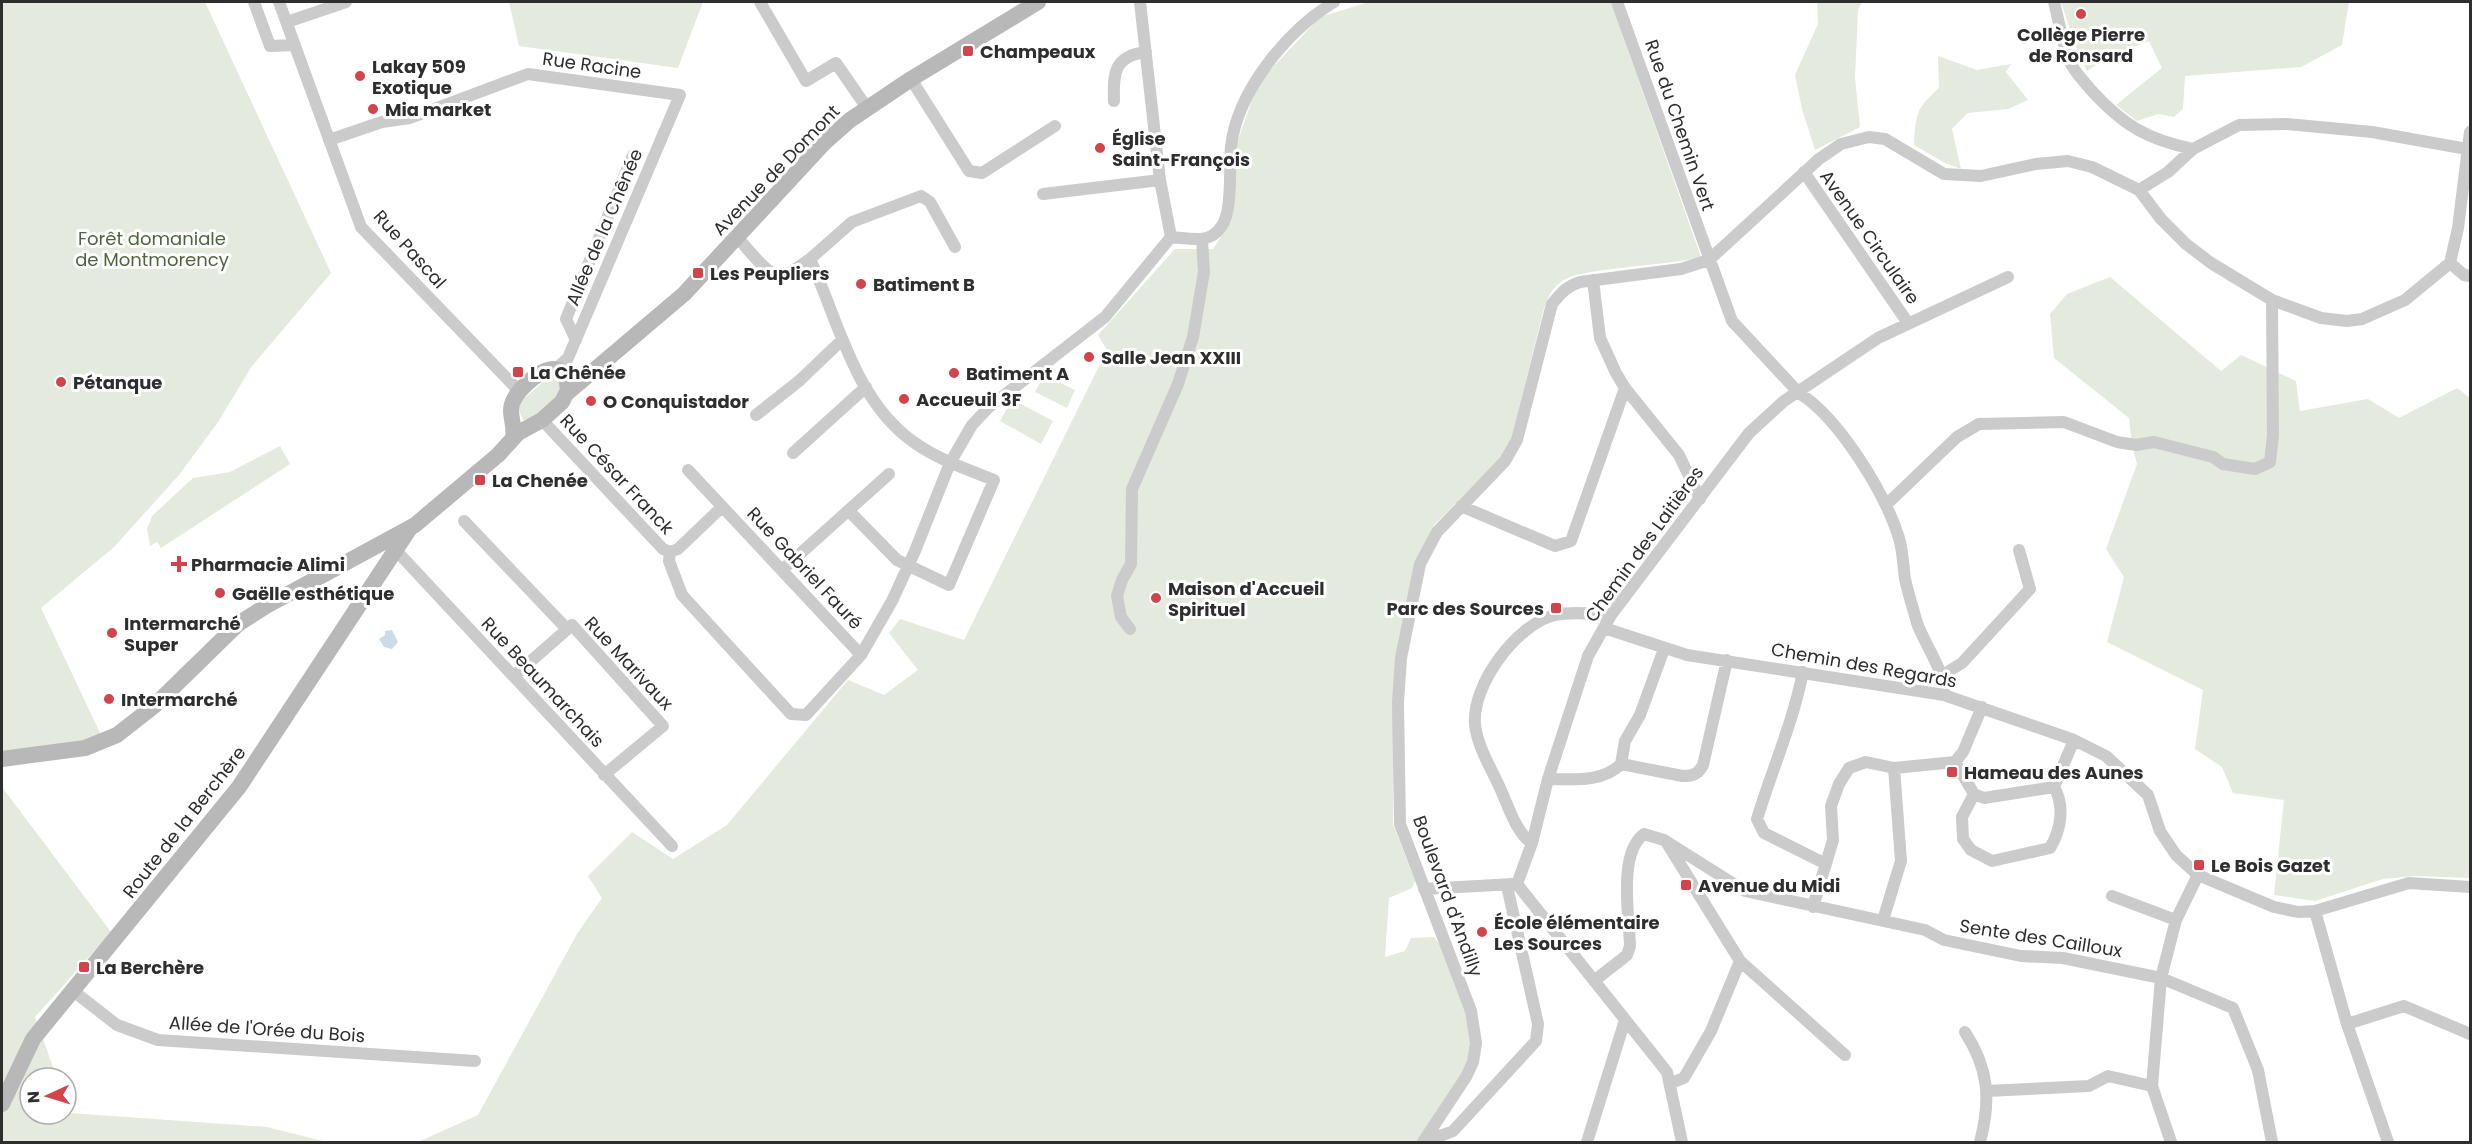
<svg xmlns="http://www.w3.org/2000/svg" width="2472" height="1144" font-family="Poppins,sans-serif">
  <rect width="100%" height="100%" fill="#fff"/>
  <path fill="#e4eadd" d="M 2,2 L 205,2 L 331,273 L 252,366 L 218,422 L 179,475 L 114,547 L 41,608 L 102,737 L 2,753 Z
    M 509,2 L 703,2 L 678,68 L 519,46 Z
    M 1369,2 L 1611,2 L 1701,257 C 1668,266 1584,267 1562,281 C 1552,288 1548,297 1544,308 L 1511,441 L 1500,459 L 1434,525 L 1415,564 L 1393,710 L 1393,824 L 1415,881 L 1412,888 L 1389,898 L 1385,957 L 1405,951 L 1411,938 L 1434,937 L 1443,949 L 1468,1013 L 1473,1062 L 1423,1142 L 418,1142 L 478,1115 L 577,934 L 602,898 L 588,876 L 632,832 L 673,859 L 727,825 L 848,680 L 884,695 L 918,670 L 889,633 L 900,619 L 964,640 L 1107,350 L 1098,335 L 1175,249 L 1213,249 L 1226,229 L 1237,143 L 1258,83 L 1320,17 Z
    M 1817,2 L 1862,2 L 1858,10 L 1855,78 L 1860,127 L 1815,150 L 1802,109 L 1795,75 L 1818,24 Z
    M 2061,2 L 2349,2 L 2342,45 L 2301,67 L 2185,76 L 2183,109 L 2174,117 L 2158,114 L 2137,121 L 2116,105 L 2162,68 L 2149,41 L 2109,57 L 2087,71 L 2077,50 Z
    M 1938,56 L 1977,70 L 2011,64 L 2006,72 L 2028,100 L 2008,109 L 1968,113 L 1952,129 L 1961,169 L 1943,162 L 1914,145 C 1916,114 1915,110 1939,88 Z
    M 2110,277 L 2221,371 L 2241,355 L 2296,381 L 2300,411 L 2368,399 L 2399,418 L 2457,388 L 2470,398 L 2470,878 L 2415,876 L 2383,879 L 2315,901 L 2274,895 L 2284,800 L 2233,793 L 2222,767 L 2195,749 L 2203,690 L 2107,642 L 2124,577 L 2106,549 L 2137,464 L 2132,445 L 2129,418 L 2054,358 L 2050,314 L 2067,294 Z
    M 1044,375 L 1075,390 L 1067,408 L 1035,392 Z
    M 550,376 L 559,377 L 564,389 L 535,418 L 523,420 L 517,406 L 519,403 Z
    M 1012,399 L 1053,421 L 1041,444 L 1000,421 Z
    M 280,446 L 290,464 L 161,548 L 157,542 L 150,546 L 147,529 L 152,516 L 193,478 L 230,472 Z
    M 2,787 L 111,932 L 35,1017 L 57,1078 L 30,1078 L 30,1114 L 66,1114 L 66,1102 L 70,1113 L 267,1127 L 327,1142 L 2,1142 Z"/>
  <path fill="#ccdce7" d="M 392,630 L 398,642 L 392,649 L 384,647 L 379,639 L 385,635 L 385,631 Z"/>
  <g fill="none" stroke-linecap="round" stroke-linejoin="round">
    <path stroke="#cbcbcb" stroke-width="12" d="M 254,2 L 270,46 L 295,45
      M 279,2 L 361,227 L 520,392
      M 760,2 L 806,81 L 836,63 L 867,108
      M 1140,2 L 1160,180 L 1171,237
      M 1617,2 L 1732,321 L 1799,393 C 1839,418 1885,493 1899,538 C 1903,551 1903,565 1905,579 C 1908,593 1913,608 1917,623 C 1924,643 1947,675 1944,695
      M 2054,2 C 2059,21 2062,42 2069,60 C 2074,72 2083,80 2091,90 C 2123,125 2146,139 2193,149
      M 287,22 L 346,2
      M 911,79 L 969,171 L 982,173 L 1055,126
      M 1114,101 C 1113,73 1114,56 1146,52
      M 329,140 L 382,122 L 410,118 L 528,74 L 680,95 L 568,358 L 556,369
      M 1804,172 L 1908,323
      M 2139,190 L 2168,172 L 2193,149 L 2239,125 L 2287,124 L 2372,132 L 2467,149
      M 1043,194 L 1160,180
      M 1171,237 C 1189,238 1209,245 1221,227 C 1233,212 1229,167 1231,146 C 1238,90 1287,31 1334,2
      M 738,238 C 746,247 768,276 780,275 C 790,275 802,264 810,259 C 839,322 855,402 915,443 C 939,460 967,469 994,480 L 949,585 L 897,560 L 850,512
      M 810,259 L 852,222 L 921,196 L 930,202 L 955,247
      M 2450,263 L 2464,275 L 2470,276
      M 1593,280 L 1600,338 L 1616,373 L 1625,388 L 1679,455 L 1700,499
      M 576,340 L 566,319 L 633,155
      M 756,415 L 799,381 L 842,340
      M 542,420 L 663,549 L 670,552
      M 793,453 L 866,387
      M 688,470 L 861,655
      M 1887,504 L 1957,437 L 1979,424 L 2064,422 L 2117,442 L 2136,445 L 2154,442 L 2213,457 L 2223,464 L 2255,469 L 2270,462 L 2273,436 L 2272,300
      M 1461,506 L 1555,546 L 1571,541 L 1625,388
      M 464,521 L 567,629
      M 391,545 L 672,846
      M 670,552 L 669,561 L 682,595 L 791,714 L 806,715 L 861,655 L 892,601 L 915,551 L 950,463 L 972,425 L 989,407 L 1105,317 L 1171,237
      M 670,552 L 678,549 L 722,507
      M 782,570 L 889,474
      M 1604,628 L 1687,655 L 1944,695 L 2074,740 L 2106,756 L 2148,795 L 2160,831 L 2176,855 L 2198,875 L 2274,907 L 2298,912 L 2315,911 L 2409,883 L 2470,887
      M 1130,629 L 1121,617 L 1117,596 L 1122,580 L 1131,564 L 1132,489 L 1178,384 L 1193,337 L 1204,272 L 1202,240
      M 1803,672 C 1793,722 1772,770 1757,819 L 1764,833 L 1826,864
      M 514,676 L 572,625 L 663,726 L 604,775
      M 1941,676 L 1962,663 L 2030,589 L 2019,550
      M 1955,762 L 1974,794 L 1984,798 L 2054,787
      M 1621,764 L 1625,741 L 1640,715 L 1664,649
      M 1548,779 C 1573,779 1602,783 1621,764 L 1683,776 C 1694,776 1698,774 1703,765 L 1727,660
      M 1974,794 L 1962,817 L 1963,839 L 1971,850 L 1992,861 L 2050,848 C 2061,830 2065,806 2054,787 L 2074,740
      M 1532,843 C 1516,833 1508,805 1500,788 C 1491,768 1477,746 1475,724 C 1472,684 1517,624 1555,615 C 1573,611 1593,614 1611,615
      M 1667,843 L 1740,961 L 1711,1031 L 1684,1078 L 1671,1083
      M 1517,884 L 1532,843 L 1548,779 L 1588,656 L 1611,615 L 1749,433 L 1784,401 L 1878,338 L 2008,277
      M 1517,884 L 1667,1072 L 1682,1142
      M 1424,889 L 1513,884
      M 2112,896 L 2176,920
      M 1813,907 L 1833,840 L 1831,806 L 1839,784 L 1849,768 L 1866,762 L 1894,768 L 1955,762 L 1963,752 L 1982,707
      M 2315,911 L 2347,1024 L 2388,1142
      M 1883,920 L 1901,861 L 1894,768
      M 1740,961 L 1845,1055
      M 1594,981 L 1627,955 L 1630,946 C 1629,916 1618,853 1644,834 L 1664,840 L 1745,891 L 1925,930 L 1944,940 L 2021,956 L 2063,958 L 2161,978 L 2233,1008 L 2258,1070 L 2272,1142
      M 72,990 L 117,1025 L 158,1040 L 475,1061
      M 2347,1024 L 2404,1006 L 2470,1034
      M 1965,1032 C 1989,1069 1991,1100 1980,1142
      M 1986,1091 L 2089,1086 L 2108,1076 L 2152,1086
      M 1427,1137 L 1443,1135 L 1453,1131 L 1536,1041 L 1538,1024 L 1507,886
      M 1423,1142 L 1466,1077 L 1473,1062 L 1476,1043 L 1471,1011 L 1400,824 L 1398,703 L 1401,658 L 1420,564 L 1437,532 L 1505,461 L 1517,440 L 1552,304 C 1561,293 1567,286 1580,282 L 1681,269 L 1709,260 L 1819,159 L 1841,144 L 1869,137 L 1885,139 L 1944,174 L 1981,176 L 2036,164 L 2068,161 L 2092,167 L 2139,190 L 2161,219 L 2186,244 L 2211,263 L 2272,300 L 2321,318 L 2347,321 L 2362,319 L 2405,300 L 2450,263 L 2458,228 L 2470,132
      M 1587,1142 L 1625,1020
      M 2171,1142 L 2152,1086 L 2161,978 L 2176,920 L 2198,875"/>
    <path stroke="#b8b8b8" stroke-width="16" d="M 566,394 L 684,294 L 824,143 L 850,120 L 911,79 L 1038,2
      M 513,438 C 515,427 511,420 511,410 C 511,394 538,370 553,369 C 561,369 566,376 575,377
      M 2,759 L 85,748 L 117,735 L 154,706 L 238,624 L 266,606 L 415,525 L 498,455 L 518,433 L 542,420 L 562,402 L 568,390 L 566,376
      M 2,1104 L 33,1039 L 239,787 L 410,528"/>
  </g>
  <g fill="#d1444c" stroke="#fff" stroke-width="2">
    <circle cx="2081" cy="14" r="6"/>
    <rect x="962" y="45" width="12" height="12" rx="3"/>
    <circle cx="360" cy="76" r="6"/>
    <circle cx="373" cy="109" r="6"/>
    <circle cx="1100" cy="148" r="6"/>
    <rect x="692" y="267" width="12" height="12" rx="3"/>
    <circle cx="861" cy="284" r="6"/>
    <circle cx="1089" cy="357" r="6"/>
    <rect x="512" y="366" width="12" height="12" rx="3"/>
    <circle cx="954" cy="373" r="6"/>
    <circle cx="61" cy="382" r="6"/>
    <circle cx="904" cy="399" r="6"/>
    <circle cx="591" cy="401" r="6"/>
    <rect x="474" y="474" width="12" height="12" rx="3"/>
    <path d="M176 555h6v6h6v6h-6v6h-6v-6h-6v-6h6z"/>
    <circle cx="220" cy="593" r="6"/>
    <circle cx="1156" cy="598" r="6"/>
    <rect x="1550" y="602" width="12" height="12" rx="3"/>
    <circle cx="112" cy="633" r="6"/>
    <circle cx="109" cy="699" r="6"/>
    <rect x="1946" y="766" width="12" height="12" rx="3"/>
    <rect x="2193" y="859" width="12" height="12" rx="3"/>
    <rect x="1680" y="879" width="12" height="12" rx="3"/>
    <circle cx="1482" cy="932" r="6"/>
    <rect x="78" y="961" width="12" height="12" rx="3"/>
  </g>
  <g text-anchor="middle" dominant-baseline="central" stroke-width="6" stroke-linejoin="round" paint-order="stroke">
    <g font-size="18" font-weight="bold" fill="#2e2e2e" stroke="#fff" text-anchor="start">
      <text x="2081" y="34" text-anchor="middle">Collège Pierre<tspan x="2081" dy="21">de Ronsard</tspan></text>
      <text x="980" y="51">Champeaux</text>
      <text x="372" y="66">Lakay 509<tspan x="372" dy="21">Exotique</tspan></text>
      <text x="385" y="109">Mia market</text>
      <text x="1112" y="138">Église<tspan x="1112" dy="21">Saint-François</tspan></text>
      <text x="710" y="273">Les Peupliers</text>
      <text x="873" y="284">Batiment B</text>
      <text x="1101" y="357">Salle Jean XXIII</text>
      <text x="530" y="372">La Chênée</text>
      <text x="966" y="373">Batiment A</text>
      <text x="73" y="382">Pétanque</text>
      <text x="916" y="399">Accueuil 3F</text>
      <text x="603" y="401">O Conquistador</text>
      <text x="492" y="480">La Chenée</text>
      <text x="191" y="564">Pharmacie Alimi</text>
      <text x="1168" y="588">Maison d'Accueil<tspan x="1168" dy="21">Spirituel</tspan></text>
      <text x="232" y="593">Gaëlle esthétique</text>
      <text x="1544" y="608" text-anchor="end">Parc des Sources</text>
      <text x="124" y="623">Intermarché<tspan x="124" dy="21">Super</tspan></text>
      <text x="121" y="699">Intermarché</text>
      <text x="1964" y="772">Hameau des Aunes</text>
      <text x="2211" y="865">Le Bois Gazet</text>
      <text x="1698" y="885">Avenue du Midi</text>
      <text x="1494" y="922">École élémentaire<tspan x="1494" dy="21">Les Sources</tspan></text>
      <text x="96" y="967">La Berchère</text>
    </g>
    <g font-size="18" fill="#2e2e2e" stroke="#fff">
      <text transform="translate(592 65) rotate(8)">Rue Racine</text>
      <text transform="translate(1680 125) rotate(71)">Rue du Chemin Vert</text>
      <text transform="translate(776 170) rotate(-46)">Avenue de Domont</text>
      <text transform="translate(604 227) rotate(-67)">Allée de la Chênée</text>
      <text transform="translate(1870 237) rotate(55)">Avenue Circulaire</text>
      <text transform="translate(410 249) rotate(48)">Rue Pascal</text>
      <text transform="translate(617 474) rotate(47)">Rue César Franck</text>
      <text transform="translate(1644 544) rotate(-54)">Chemin des Laitières</text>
      <text transform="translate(805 568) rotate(47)">Rue Gabriel Fauré</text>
      <text transform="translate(629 663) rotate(47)">Rue Marivaux</text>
      <text transform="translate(1864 665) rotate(10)">Chemin des Regards</text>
      <text transform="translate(543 682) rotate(47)">Rue Beaumarchais</text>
      <text transform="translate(184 822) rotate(-52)">Route de la Berchère</text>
      <text transform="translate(1448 896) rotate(70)">Boulevard d'Andilly</text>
      <text transform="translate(2041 938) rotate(9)">Sente des Cailloux</text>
      <text transform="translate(267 1029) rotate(4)">Allée de l'Orée du Bois</text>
    </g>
    <g font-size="18" fill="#516440" stroke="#fff">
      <text x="152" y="238">Forêt domaniale<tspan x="152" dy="21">de Montmorency</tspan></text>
    </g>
  </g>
  <rect width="2472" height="1144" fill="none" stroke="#2e2e2e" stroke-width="6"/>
  <g transform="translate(48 1096) rotate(266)"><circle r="28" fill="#ffffff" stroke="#ababab" stroke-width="1.5"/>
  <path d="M0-4.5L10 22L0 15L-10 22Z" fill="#d1444c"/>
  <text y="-9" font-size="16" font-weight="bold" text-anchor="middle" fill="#2e2e2e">N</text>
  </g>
</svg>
